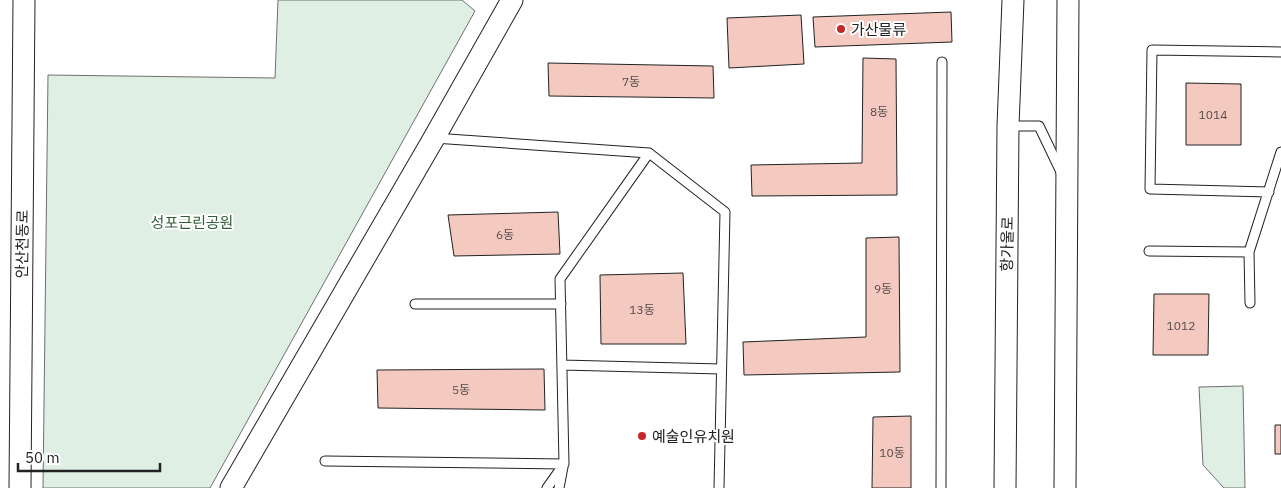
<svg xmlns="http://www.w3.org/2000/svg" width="1281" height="488" font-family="'IBM Plex Sans','Noto Sans KR',sans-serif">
  <rect width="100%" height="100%" fill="#fff"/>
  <path fill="#e0efe3" stroke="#6f6f6f" d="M 278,0 L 462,0 L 475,11 L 210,488 L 43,488 L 48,75 L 275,78 Z
    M 1243,386 L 1245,488 L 1224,488 L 1203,465 L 1199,387 Z"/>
  <path fill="#f3c9c0" stroke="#222" d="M 951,12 L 952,42 L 815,47 L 813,17 Z
    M 801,15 L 804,64 L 729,68 L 727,18 Z
    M 863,58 L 896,59 L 897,195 L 752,196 L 751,165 L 862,163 Z
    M 548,63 L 713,66 L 714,98 L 549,96 Z
    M 1186,83 L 1241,84 L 1241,145 L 1186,145 Z
    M 558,212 L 560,254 L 454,256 L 448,215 Z
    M 899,237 L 900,372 L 744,375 L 743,342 L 866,337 L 866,238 Z
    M 683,273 L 686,344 L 601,344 L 600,275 Z
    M 1154,294 L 1209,294 L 1208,355 L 1153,355 Z
    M 544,369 L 545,410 L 378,408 L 377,370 Z
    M 911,416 L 911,488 L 872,488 L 873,417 Z
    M 1275,425 L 1281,425 L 1281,454 L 1275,454 Z"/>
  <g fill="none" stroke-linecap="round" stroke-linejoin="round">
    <g stroke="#222" stroke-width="11">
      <path id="service" d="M 1008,126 L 1039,126 L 1062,174
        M 434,138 L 649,153 L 725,212 L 719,488
        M 1269,192 L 1150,189 L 1152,50 L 1281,52
        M 1149,251 L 1249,252
        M 1250,303 L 1249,252 L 1281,152
        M 415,304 L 561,304
        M 562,365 L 721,369
        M 325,461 L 564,464 L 560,279 L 649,153
        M 547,488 L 564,464
        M 559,488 L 563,467
        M 941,488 L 942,62"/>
    </g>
    <g stroke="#222" stroke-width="23">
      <path id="tertiary" d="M 20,488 L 24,0
        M 231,488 L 434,138 L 512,0
        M 1005,488 L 1008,126 L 1013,0
        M 1065,488 L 1068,0"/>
    </g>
    <use href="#service" stroke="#fff" stroke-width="9"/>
    <use href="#tertiary" stroke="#fff" stroke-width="21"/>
  </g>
  <g fill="#c62828" stroke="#fff" stroke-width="2">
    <circle cx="841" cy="29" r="5"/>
    <circle cx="642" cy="436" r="5"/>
  </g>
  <g text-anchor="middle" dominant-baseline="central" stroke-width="4" stroke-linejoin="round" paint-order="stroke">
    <g font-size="12" fill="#564c4a">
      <text x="631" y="81">7동</text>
      <text x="879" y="111">8동</text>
      <text x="1213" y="114">1014</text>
      <text x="505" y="234">6동</text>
      <text x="883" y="288">9동</text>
      <text x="642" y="309">13동</text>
      <text x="1181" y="325">1012</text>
      <text x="461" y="389">5동</text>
      <text x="892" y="452">10동</text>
    </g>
    <g font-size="15" fill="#222" stroke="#fff" text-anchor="start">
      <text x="851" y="29">가산물류</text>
      <text x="652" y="436">예술인유치원</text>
    </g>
    <g font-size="15" fill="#2f5e38" stroke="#fff">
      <text x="192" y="222">성포근린공원</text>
    </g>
    <g font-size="15" fill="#222" stroke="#fff">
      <text transform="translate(22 244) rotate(-89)">안산천동로</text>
      <text transform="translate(1007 244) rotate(-89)">항가울로</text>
    </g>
  </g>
  <path d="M18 463v8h142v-8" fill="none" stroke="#222222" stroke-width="2.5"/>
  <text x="25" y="463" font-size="15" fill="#222222" stroke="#ffffff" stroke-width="4" paint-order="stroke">50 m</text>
</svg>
